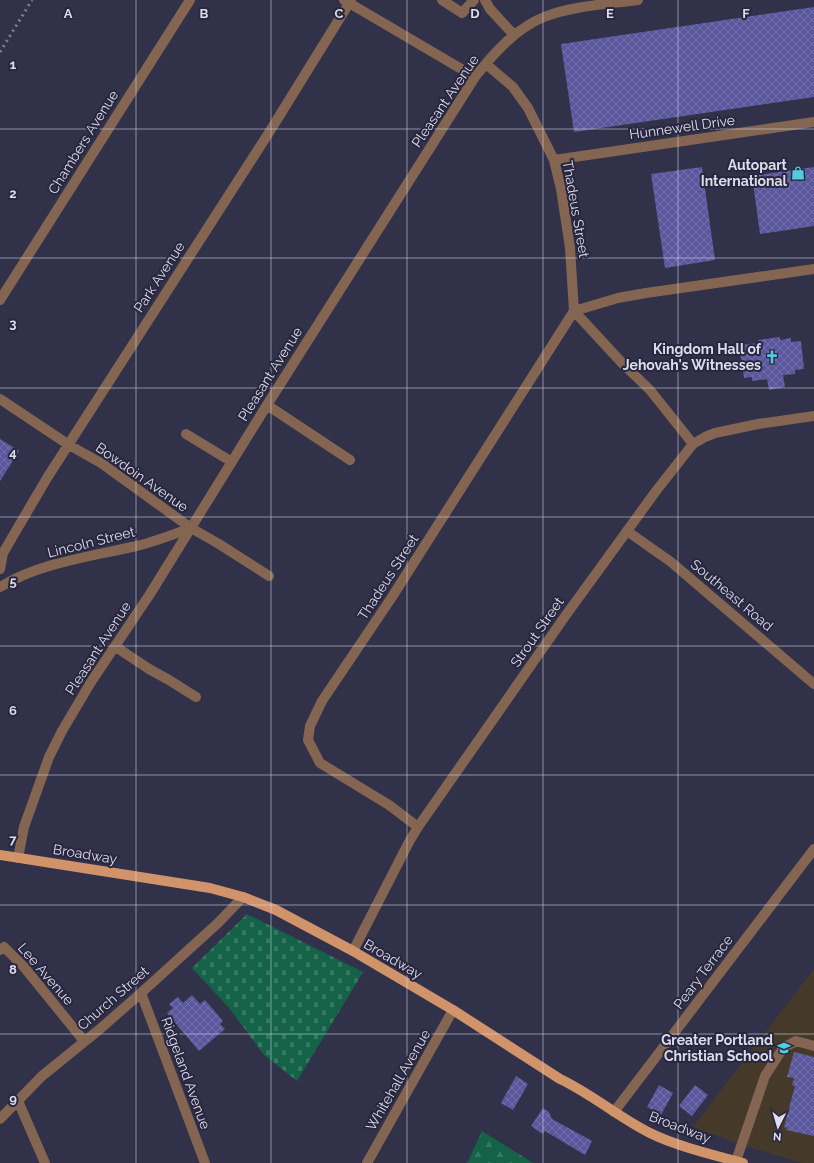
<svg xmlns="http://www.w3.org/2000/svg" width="814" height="1163" font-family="Raleway,sans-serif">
  <defs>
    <pattern id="forest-firs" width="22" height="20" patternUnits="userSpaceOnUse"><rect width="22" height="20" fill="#146247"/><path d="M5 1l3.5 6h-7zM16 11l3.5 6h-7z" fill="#367862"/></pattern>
    <pattern id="cemetery-stones" width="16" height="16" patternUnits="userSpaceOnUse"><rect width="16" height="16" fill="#146247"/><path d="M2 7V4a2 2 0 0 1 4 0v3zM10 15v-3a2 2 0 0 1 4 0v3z" fill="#367862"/></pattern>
    <pattern id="building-cross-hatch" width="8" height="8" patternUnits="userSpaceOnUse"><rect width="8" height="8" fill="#5b579d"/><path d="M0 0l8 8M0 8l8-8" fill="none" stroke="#726fab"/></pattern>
  </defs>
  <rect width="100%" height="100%" fill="#313149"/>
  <path fill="#453a2a" d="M 814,969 L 814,1163 L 802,1163 L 742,1145 L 693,1127 Z"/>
  <path fill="url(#forest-firs)" d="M 482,1131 L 533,1163 L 467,1163 Z"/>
  <path fill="url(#cemetery-stones)" d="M 247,914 L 363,972 L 297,1081 L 264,1055 L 230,1009 L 192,968 Z"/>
  <path fill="url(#building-cross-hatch)" d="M 814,7 L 814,97 L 574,132 L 561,44 Z
    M 702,167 L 715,260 L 665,268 L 651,174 Z
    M 814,167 L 814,226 L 760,234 L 752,176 Z
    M 780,337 L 780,340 L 791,338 L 791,342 L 801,341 L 804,369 L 795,370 L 795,374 L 783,375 L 785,387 L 769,390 L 767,379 L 752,381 L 752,377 L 744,378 L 739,345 L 759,343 L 758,340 Z
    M 0,439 L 19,451 L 0,481 Z
    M 192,995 L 200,1004 L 205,1000 L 223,1021 L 220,1024 L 225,1029 L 199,1051 L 167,1013 L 173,1008 L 169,1004 L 178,997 L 183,1003 Z
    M 794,1052 L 814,1057 L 814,1136 L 786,1130 L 787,1128 L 784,1127 L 795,1086 L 792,1085 L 794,1078 L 787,1077 Z
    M 516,1076 L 528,1084 L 513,1110 L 501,1103 Z
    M 659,1085 L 673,1093 L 661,1115 L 647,1107 Z
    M 695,1085 L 708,1095 L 692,1116 L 679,1106 Z
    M 543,1108 L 549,1112 L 552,1119 L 592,1141 L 585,1155 L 545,1131 L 543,1134 L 531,1126 Z"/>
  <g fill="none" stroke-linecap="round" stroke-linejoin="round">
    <path stroke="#836551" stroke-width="10" d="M 344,0 L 475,77
      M 442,0 L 462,13 L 474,0
      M 485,0 L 490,9 L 514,35
      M 486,64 L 513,87 L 528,108 L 554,160 L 561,189 L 570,248 L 574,311 L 623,364 L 650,390 L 693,444
      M 554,160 L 814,122
      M 0,300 L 190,0
      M 0,399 L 69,445 L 101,463 L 191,528 L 219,544 L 269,576
      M 267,405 L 350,460
      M 186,434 L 232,462
      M 627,531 L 671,562 L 814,684
      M 0,569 L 3,553 L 47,478 L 270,131 L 351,0
      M 0,587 C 40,563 87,557 132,547 C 152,543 171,535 191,528
      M 116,647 L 149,669 L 169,680 L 196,697
      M 418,827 L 389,805 L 320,763 L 308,740 L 310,726 L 322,701 L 392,597 L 574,311 L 618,298 L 646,293 L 814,269
      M 18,858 L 24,827 L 49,757 L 62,731 L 91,682 L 150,594 L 267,405 L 475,77 C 494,53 515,29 544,17 C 572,6 608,4 638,0
      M 0,950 L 4,947 L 24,967 L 84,1041
      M 353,951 L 409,842 L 418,827 L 566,615 L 656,491 L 693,444 L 705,437 L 715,433 L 758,424 L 814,416
      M 141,993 L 205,1163
      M 18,1101 L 45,1163
      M 614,1112 L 814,849
      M 0,1119 L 42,1076 L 100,1029 L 141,993 L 218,923 L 243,897
      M 736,1161 L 765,1076 L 783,1048 L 796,1041 L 814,1046
      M 367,1163 L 453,1010"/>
    <path stroke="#d0936a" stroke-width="10" d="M 0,855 L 210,888 L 243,897 L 276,910 L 353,951 L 453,1010 L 560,1079 C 592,1094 618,1117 650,1133 C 676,1146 714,1155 743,1163"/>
    <path stroke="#7f7f93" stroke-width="3" stroke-dasharray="2 4" stroke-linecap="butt" d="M 0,52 L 32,0"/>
  </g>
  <path fill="none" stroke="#dcddec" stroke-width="1" stroke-opacity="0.55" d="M 136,0 L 136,1163M 271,0 L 271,1163M 407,0 L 407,1163M 543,0 L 543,1163M 678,0 L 678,1163M 0,129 L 814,129M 0,258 L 814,258M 0,388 L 814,388M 0,517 L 814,517M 0,646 L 814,646M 0,775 L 814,775M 0,905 L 814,905M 0,1034 L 814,1034"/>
  <defs>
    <g id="shop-bare" transform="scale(1.08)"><path d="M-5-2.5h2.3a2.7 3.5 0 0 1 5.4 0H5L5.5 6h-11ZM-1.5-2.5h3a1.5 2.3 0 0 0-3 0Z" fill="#54cade" stroke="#28273f" stroke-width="2.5" paint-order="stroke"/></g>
    <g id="church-bare" transform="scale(1.08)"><path d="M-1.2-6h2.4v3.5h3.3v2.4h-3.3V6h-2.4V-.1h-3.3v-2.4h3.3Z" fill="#54cade" stroke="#28273f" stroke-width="2.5" paint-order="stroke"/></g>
    <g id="school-bare" transform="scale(1.08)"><path d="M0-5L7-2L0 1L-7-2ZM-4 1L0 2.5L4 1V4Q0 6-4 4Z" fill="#54cade" stroke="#28273f" stroke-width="2.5" paint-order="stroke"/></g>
  </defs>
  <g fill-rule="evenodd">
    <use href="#shop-bare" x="798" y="173"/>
    <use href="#church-bare" x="772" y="357"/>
    <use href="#school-bare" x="784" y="1048"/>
  </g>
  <g text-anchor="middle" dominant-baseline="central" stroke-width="4" stroke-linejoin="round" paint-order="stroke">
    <g font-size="14" fill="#dcddec" stroke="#28273f">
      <text transform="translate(445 101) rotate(-56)">Pleasant Avenue</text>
      <text transform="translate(682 127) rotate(-8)">Hunnewell Drive</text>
      <text transform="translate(83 142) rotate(-58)">Chambers Avenue</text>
      <text transform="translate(576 209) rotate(80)">Thadeus Street</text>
      <text transform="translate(159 277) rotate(-57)">Park Avenue</text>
      <text transform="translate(270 374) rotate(-58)">Pleasant Avenue</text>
      <text transform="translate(142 477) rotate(35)">Bowdoin Avenue</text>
      <text transform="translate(91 542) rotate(-14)">Lincoln Street</text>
      <text transform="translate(388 577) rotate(-57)">Thadeus Street</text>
      <text transform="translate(732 595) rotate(40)">Southeast Road</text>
      <text transform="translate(537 632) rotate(-55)">Strout Street</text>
      <text transform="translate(98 648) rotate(-57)">Pleasant Avenue</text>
      <text transform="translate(85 854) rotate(9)">Broadway</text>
      <text transform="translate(393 959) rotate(30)">Broadway</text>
      <text transform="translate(703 972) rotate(-53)">Peary Terrace</text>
      <text transform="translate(46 974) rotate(49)">Lee Avenue</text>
      <text transform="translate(113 998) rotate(-41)">Church Street</text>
      <text transform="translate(186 1073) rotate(70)">Ridgeland Avenue</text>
      <text transform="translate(398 1080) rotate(-60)">Whitehall Avenue</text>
      <text transform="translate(680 1127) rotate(21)">Broadway</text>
    </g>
    <g font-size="14" font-weight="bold" fill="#dcddec" stroke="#28273f" text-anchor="end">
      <text x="787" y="165">Autopart<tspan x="787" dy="16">International</tspan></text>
      <text x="761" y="349">Kingdom Hall of<tspan x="761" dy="16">Jehovah's Witnesses</tspan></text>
      <text x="773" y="1040">Greater Portland<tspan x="773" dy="16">Christian School</tspan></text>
    </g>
  </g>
  <g font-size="13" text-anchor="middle" font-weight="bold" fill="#dcddec" stroke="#28273f" stroke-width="4" stroke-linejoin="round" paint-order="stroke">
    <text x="68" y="18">A</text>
    <text x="204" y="18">B</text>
    <text x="339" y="18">C</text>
    <text x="475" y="18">D</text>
    <text x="610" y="18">E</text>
    <text x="746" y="18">F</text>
    <text x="13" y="69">1</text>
    <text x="13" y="198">2</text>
    <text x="13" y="328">3</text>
    <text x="13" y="457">4</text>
    <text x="13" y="586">5</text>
    <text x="13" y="715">6</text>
    <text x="13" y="844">7</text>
    <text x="13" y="974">8</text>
    <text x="13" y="1103">9</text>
  </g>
  <g transform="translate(778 1127) rotate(185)" stroke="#28273f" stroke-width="3" paint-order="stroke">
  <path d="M0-3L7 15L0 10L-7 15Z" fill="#dcddec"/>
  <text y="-6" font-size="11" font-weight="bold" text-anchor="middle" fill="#dcddec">N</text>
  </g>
</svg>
